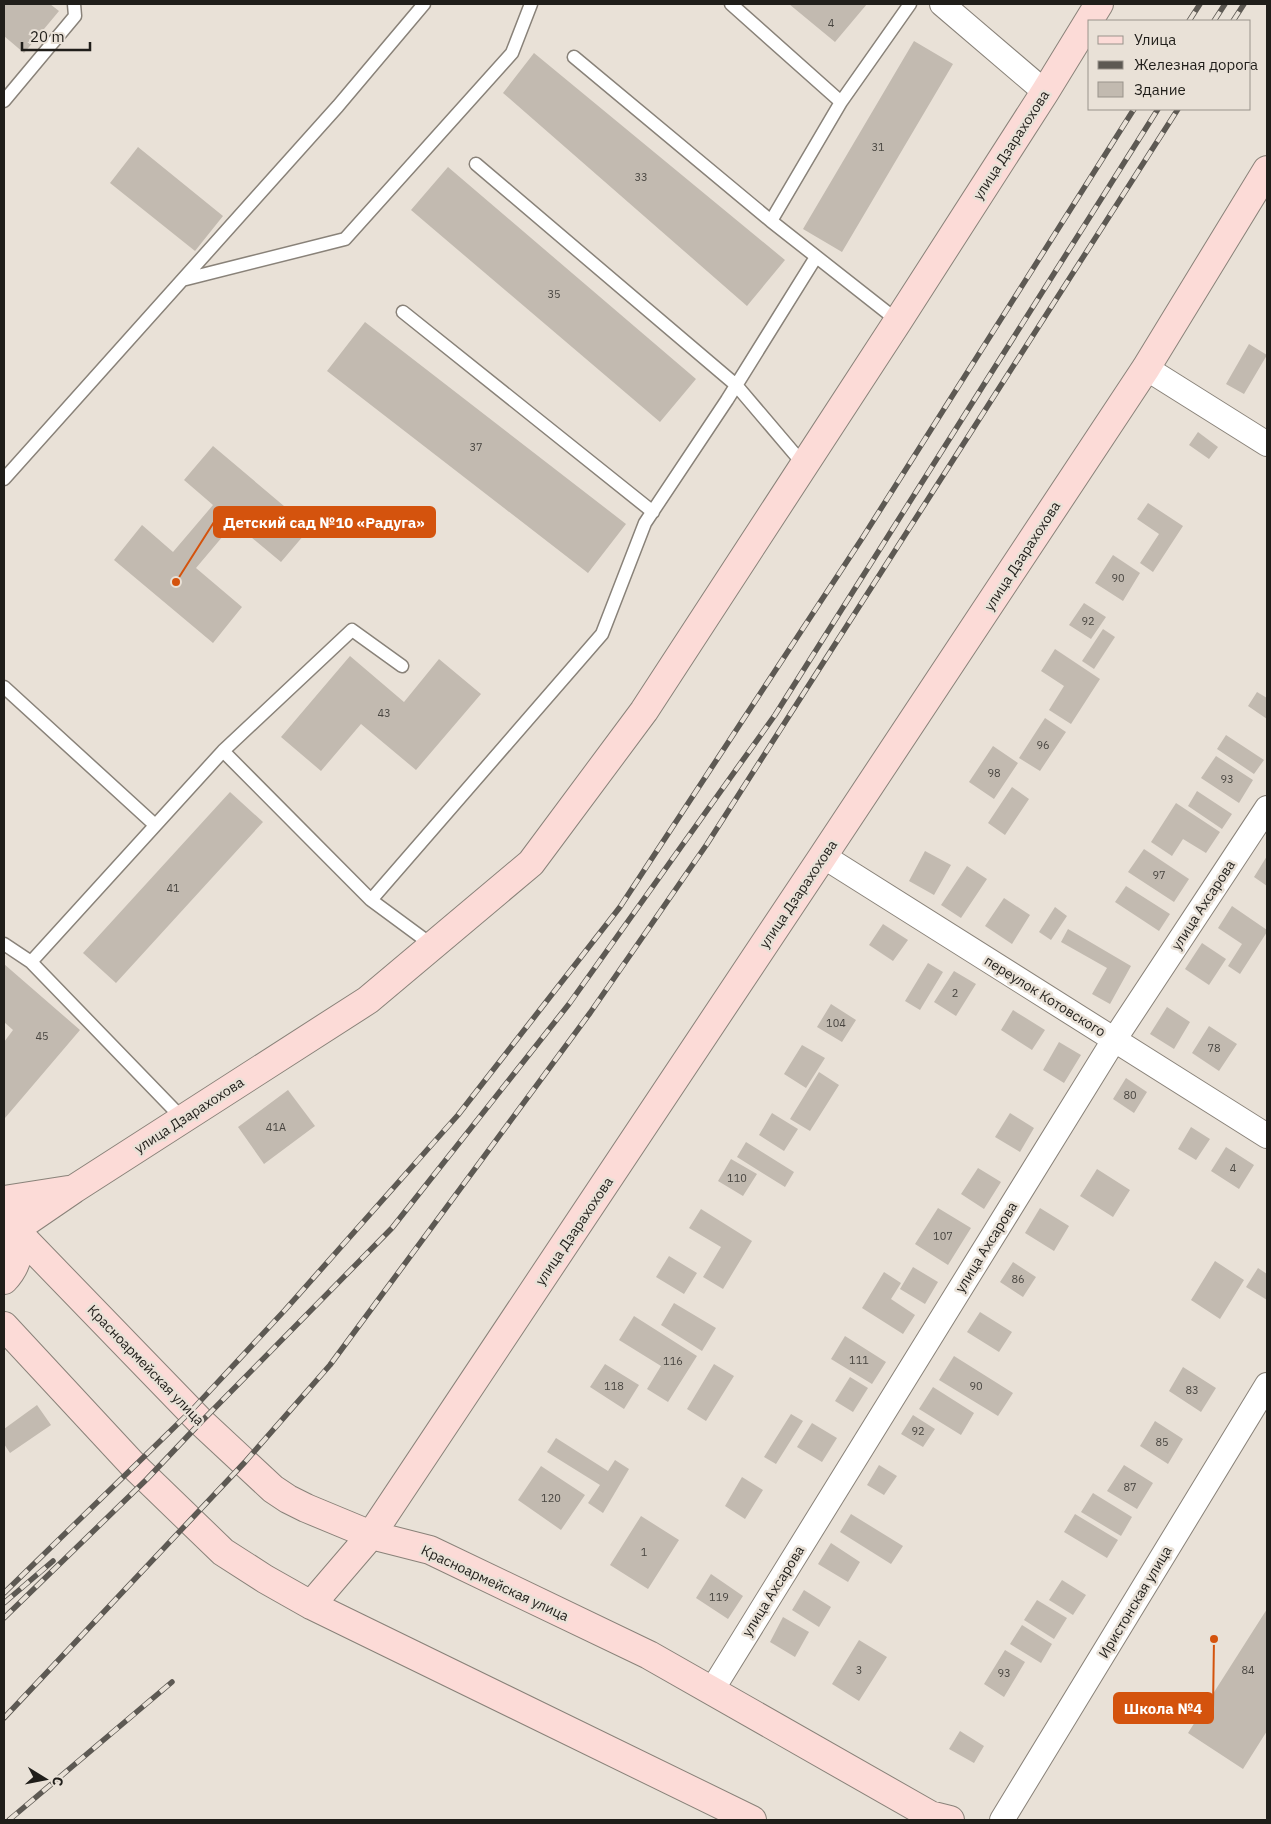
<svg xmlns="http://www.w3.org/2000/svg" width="1271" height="1824" font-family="'IBM Plex Sans',sans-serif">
  <rect width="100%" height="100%" fill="#e9e1d7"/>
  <path fill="#c2bab0" d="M 4,4 L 50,4 L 59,11 L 24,53 L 4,36 Z
    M 789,4 L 867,4 L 835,42 Z
    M 914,41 L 953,64 L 842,252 L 803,229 Z
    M 534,53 L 785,260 L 747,306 L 503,93 Z
    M 138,147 L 223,216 L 195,251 L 110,183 Z
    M 448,167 L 696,379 L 660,422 L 411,210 Z
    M 365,322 L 626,524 L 588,573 L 327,371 Z
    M 1249,344 L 1267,355 L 1244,394 L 1226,384 Z
    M 1198,432 L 1218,447 L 1209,459 L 1189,445 Z
    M 213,446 L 310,528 L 281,562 L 234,523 L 196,568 L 242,607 L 213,643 L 114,560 L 142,525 L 173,552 L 213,505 L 184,480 Z
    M 1148,503 L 1183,526 L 1153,572 L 1140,563 L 1159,534 L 1137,519 Z
    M 1113,555 L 1140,573 L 1123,601 L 1095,583 Z
    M 1084,603 L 1106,617 L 1091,639 L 1069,625 Z
    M 1103,629 L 1115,637 L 1094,669 L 1082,661 Z
    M 1055,649 L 1100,679 L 1071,724 L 1049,710 L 1064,686 L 1041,671 Z
    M 350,656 L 404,702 L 439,659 L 481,694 L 416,770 L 361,724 L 321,771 L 281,737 Z
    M 1257,692 L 1267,698 L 1267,719 L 1248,706 Z
    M 1045,718 L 1066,732 L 1040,771 L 1019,758 Z
    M 1226,735 L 1264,760 L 1254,774 L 1217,749 Z
    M 993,746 L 1018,763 L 994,799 L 969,782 Z
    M 1216,756 L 1253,780 L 1239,803 L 1201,778 Z
    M 1012,787 L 1029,799 L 1005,835 L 988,823 Z
    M 1197,791 L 1232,814 L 1222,829 L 1188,806 Z
    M 230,792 L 263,822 L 116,983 L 83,953 Z
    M 1176,803 L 1220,832 L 1206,853 L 1183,839 L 1172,856 L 1151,842 Z
    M 1144,849 L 1189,879 L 1174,902 L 1128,872 Z
    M 925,851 L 951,865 L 934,895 L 909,881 Z
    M 1267,856 L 1267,886 L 1254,877 Z
    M 967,866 L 987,879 L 961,918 L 941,905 Z
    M 1126,886 L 1170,914 L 1159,931 L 1115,902 Z
    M 1004,898 L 1030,915 L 1012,944 L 985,926 Z
    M 1232,906 L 1267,930 L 1267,932 L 1240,974 L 1228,966 L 1242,944 L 1218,928 Z
    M 1055,907 L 1067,916 L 1051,940 L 1039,932 Z
    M 883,924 L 908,940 L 893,961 L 869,945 Z
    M 1068,929 L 1131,966 L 1110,1004 L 1092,994 L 1107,968 L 1061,942 Z
    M 1202,943 L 1226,959 L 1209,985 L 1185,969 Z
    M 928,963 L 943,972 L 920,1010 L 905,1001 Z
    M 4,964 L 80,1030 L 5,1118 L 4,1117 L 4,1042 L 13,1030 L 4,1022 Z
    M 954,971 L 976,984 L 956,1016 L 934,1002 Z
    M 831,1004 L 856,1020 L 842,1042 L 817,1027 Z
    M 1167,1007 L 1190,1022 L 1174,1049 L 1150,1034 Z
    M 1013,1010 L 1045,1030 L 1032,1050 L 1001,1030 Z
    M 1209,1026 L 1237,1044 L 1219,1071 L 1192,1053 Z
    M 1059,1042 L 1081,1055 L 1064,1083 L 1043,1070 Z
    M 802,1045 L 825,1058 L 806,1088 L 784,1074 Z
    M 819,1072 L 839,1085 L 810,1131 L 790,1119 Z
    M 1126,1078 L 1147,1092 L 1134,1113 L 1113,1099 Z
    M 288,1090 L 315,1126 L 264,1164 L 238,1127 Z
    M 772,1113 L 798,1129 L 784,1151 L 759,1135 Z
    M 1010,1113 L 1034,1128 L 1020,1152 L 995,1137 Z
    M 1191,1127 L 1210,1139 L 1196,1160 L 1178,1149 Z
    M 746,1142 L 794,1172 L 785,1187 L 737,1157 Z
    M 1226,1147 L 1254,1165 L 1239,1189 L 1211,1171 Z
    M 731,1159 L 757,1174 L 743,1196 L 718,1181 Z
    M 978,1168 L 1001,1182 L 984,1209 L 961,1194 Z
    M 1097,1169 L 1130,1190 L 1113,1217 L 1080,1196 Z
    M 938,1208 L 971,1228 L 948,1265 L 915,1244 Z
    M 1040,1208 L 1069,1226 L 1054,1251 L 1025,1233 Z
    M 701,1209 L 752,1241 L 723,1289 L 703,1277 L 721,1247 L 689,1228 Z
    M 669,1256 L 697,1273 L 684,1294 L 656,1277 Z
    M 1215,1261 L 1244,1280 L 1220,1319 L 1191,1300 Z
    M 1013,1262 L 1036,1277 L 1023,1297 L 1000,1282 Z
    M 913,1267 L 938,1282 L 925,1304 L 900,1289 Z
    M 1258,1268 L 1267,1274 L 1267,1300 L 1246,1287 Z
    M 884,1272 L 901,1283 L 891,1299 L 915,1315 L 903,1334 L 862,1308 Z
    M 674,1303 L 716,1328 L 702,1351 L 661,1325 Z
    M 980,1312 L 1012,1332 L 999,1352 L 967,1332 Z
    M 634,1316 L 697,1356 L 668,1402 L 647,1389 L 661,1366 L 619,1340 Z
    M 845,1336 L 886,1362 L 872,1384 L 831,1359 Z
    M 954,1356 L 1013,1393 L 998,1416 L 939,1380 Z
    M 605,1364 L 639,1385 L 624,1409 L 590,1387 Z
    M 714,1364 L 734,1376 L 706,1421 L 687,1409 Z
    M 1183,1367 L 1216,1388 L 1201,1412 L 1169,1391 Z
    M 850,1377 L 868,1388 L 853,1412 L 835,1401 Z
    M 933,1387 L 974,1413 L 961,1435 L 919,1409 Z
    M 37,1405 L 51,1425 L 10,1453 L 4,1444 L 4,1429 Z
    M 791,1414 L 803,1421 L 776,1464 L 764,1457 Z
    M 913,1415 L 935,1429 L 923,1447 L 901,1434 Z
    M 1155,1421 L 1183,1439 L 1168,1464 L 1140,1446 Z
    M 812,1423 L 837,1438 L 822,1462 L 797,1447 Z
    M 556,1438 L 608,1471 L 615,1460 L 629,1469 L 603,1513 L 588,1503 L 600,1485 L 547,1452 Z
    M 879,1465 L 897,1476 L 884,1495 L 867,1485 Z
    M 1124,1465 L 1153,1483 L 1137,1509 L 1107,1491 Z
    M 541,1466 L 585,1495 L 561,1530 L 518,1500 Z
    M 742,1477 L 763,1490 L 745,1519 L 725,1506 Z
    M 1093,1493 L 1132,1517 L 1121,1536 L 1081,1512 Z
    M 851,1514 L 903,1546 L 891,1564 L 840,1532 Z
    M 1075,1514 L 1118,1540 L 1107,1558 L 1064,1532 Z
    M 641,1516 L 679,1540 L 648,1589 L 610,1565 Z
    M 831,1543 L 860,1562 L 848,1582 L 818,1564 Z
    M 711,1574 L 743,1596 L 728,1619 L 696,1598 Z
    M 1062,1580 L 1086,1595 L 1073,1615 L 1049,1600 Z
    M 804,1590 L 831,1607 L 819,1627 L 792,1610 Z
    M 1037,1600 L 1067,1618 L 1054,1639 L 1024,1620 Z
    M 1267,1609 L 1267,1731 L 1243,1769 L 1188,1733 Z
    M 783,1617 L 809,1632 L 795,1657 L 770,1642 Z
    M 1022,1625 L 1052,1644 L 1041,1663 L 1010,1644 Z
    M 859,1640 L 887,1657 L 859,1701 L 832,1684 Z
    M 1005,1650 L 1025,1662 L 1004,1697 L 984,1684 Z
    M 960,1731 L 984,1746 L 974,1763 L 949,1749 Z"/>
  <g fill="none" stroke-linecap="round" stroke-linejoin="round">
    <g stroke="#898279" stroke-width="15">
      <path id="lane" d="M 731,4 L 841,102
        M 574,57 L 771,221
        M 4,101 L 75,16 L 74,4
        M 476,164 L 736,385 L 804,465
        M 182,280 L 345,239 L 512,53 L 531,4
        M 403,312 L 653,512
        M 898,321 L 771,221 L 841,102 L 910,4
        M 4,479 L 338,106 L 424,4
        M 4,687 L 155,825
        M 371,900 L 223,751 L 352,630 L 402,666
        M 4,944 L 31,962
        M 432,945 L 371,900 L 602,634 L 645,523 L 727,400 L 816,257
        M 183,1119 L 31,962 L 223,751"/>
    </g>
    <g stroke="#898279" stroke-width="26">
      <path id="street" d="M 942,4 L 1045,92
        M 1146,368 L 1267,444
        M 823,856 L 1267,1136
        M 712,1690 L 1114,1040 L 1267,808
        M 1002,1820 L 1267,1385"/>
    </g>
    <g stroke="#898279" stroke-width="30">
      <path id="secondary" d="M 4,1200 L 68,1190
        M 4,1206 C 24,1227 24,1259 4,1280
        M 17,1228 L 74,1189 L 368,1000 L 531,863 L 644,711 L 898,321 L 1045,92 L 1099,4
        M 18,1233 L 201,1422 L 273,1489 L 288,1499 L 306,1508 L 371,1535 L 430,1550 L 649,1655 L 930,1815 L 950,1820
        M 4,1326 L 134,1466 L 223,1552 L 265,1579 L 311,1605 L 752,1820
        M 311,1605 L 371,1535 L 823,856 L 1146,368 L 1267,170"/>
    </g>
    <use href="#lane" stroke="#fff" stroke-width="12"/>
    <use href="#street" stroke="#fff" stroke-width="24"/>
    <use href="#secondary" stroke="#fcdbd7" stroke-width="28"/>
    <g stroke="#5d5953" stroke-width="5.5">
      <path id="rail" d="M 1189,21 L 1200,4
        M 1214,21 L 1225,4
        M 1233,21 L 1244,4
        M 4,1593 L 191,1411 L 285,1310 L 458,1115 L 620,907 L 863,537 L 1134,109
        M 4,1603 L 53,1561
        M 4,1618 L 147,1479 L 201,1422 L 392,1228 L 569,1004 L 775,715 L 1158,109
        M 4,1718 L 245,1462 L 330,1365 L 590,1013 L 707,844 L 1178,109
        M 9,1820 L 172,1682"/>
    </g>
    <use href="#rail" stroke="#e9e1d7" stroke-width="4" stroke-dasharray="11" stroke-linecap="butt"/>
  </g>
  <g text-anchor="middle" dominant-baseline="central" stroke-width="5" stroke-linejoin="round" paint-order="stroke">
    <g font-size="11" fill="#484540">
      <text x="831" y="23">4</text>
      <text x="878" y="147">31</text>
      <text x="641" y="177">33</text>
      <text x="554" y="294">35</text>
      <text x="476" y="447">37</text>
      <text x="1118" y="578">90</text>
      <text x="1088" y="621">92</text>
      <text x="384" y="713">43</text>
      <text x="1043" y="745">96</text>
      <text x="994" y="773">98</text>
      <text x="1227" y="779">93</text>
      <text x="1159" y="875">97</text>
      <text x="173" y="888">41</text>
      <text x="955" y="993">2</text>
      <text x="836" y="1023">104</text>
      <text x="42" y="1036">45</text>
      <text x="1214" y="1048">78</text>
      <text x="1130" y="1095">80</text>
      <text x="276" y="1127">41А</text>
      <text x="1233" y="1168">4</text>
      <text x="737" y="1178">110</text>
      <text x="943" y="1236">107</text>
      <text x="1018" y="1279">86</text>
      <text x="859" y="1360">111</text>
      <text x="673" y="1361">116</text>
      <text x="614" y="1386">118</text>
      <text x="976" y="1386">90</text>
      <text x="1192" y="1390">83</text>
      <text x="918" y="1431">92</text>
      <text x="1162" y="1442">85</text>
      <text x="1130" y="1487">87</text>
      <text x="551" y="1498">120</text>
      <text x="644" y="1552">1</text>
      <text x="719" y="1597">119</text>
      <text x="859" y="1670">3</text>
      <text x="1248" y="1670">84</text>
      <text x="1004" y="1673">93</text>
    </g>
    <g font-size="14" fill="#201e1a" stroke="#e9e1d7">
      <text transform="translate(1011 145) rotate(-57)">улица Дзарахохова</text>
      <text transform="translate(1022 556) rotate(-57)">улица Дзарахохова</text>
      <text transform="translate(798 894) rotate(-56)">улица Дзарахохова</text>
      <text transform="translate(1203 905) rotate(-57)">улица Ахсарова</text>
      <text transform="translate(1045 996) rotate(32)">переулок Котовского</text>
      <text transform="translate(189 1115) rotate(-33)">улица Дзарахохова</text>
      <text transform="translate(574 1231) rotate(-56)">улица Дзарахохова</text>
      <text transform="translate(986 1247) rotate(-58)">улица Ахсарова</text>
      <text transform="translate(146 1365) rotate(46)">Красноармейская улица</text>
      <text transform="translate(495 1583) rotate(25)">Красноармейская улица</text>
      <text transform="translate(773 1591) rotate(-58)">улица Ахсарова</text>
      <text transform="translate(1135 1602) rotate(-59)">Иристонская улица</text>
    </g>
  </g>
  <path fill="none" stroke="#d4530d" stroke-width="2" d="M176 582L214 522M1214 1639L1213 1708"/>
  <g fill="#d4530d" stroke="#e9e1d7" stroke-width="2">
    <circle cx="176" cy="582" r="5"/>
    <circle cx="1214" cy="1639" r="5"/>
  </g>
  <g fill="#d4530d" stroke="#d4530d" stroke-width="2">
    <rect x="214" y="507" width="221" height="30" rx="5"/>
    <rect x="1114" y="1693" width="99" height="30" rx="5"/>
  </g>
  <g font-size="15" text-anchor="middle" font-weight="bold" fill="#fff">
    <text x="324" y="528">Детский сад №10 «Радуга»</text>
    <text x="1163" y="1714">Школа №4</text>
  </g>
  <rect width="1271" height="1824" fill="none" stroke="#201e1a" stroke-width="10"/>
  <rect x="1088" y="20" width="162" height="90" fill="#e9e1d7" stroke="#99938b"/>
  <rect x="1098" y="36" width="25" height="8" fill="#fcdbd7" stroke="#99938b"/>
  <text x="1134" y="45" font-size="15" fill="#201e1a">Улица</text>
  <rect x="1098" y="61" width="25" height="8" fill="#5d5953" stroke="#99938b"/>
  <text x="1134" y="70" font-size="15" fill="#201e1a">Железная дорога</text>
  <rect x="1098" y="82" width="25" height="15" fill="#c2bab0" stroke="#99938b"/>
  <text x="1134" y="95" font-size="15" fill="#201e1a">Здание</text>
  <g transform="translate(45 1779) rotate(100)" stroke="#e9e1d7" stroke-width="4" paint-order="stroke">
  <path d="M0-4L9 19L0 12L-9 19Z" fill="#201e1a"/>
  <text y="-8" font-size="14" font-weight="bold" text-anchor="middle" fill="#201e1a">С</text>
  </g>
  <path d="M22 42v8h68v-8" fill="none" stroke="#201e1a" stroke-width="2.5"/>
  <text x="30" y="42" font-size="15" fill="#201e1a" stroke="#e9e1d7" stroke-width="4" paint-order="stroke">20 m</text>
</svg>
